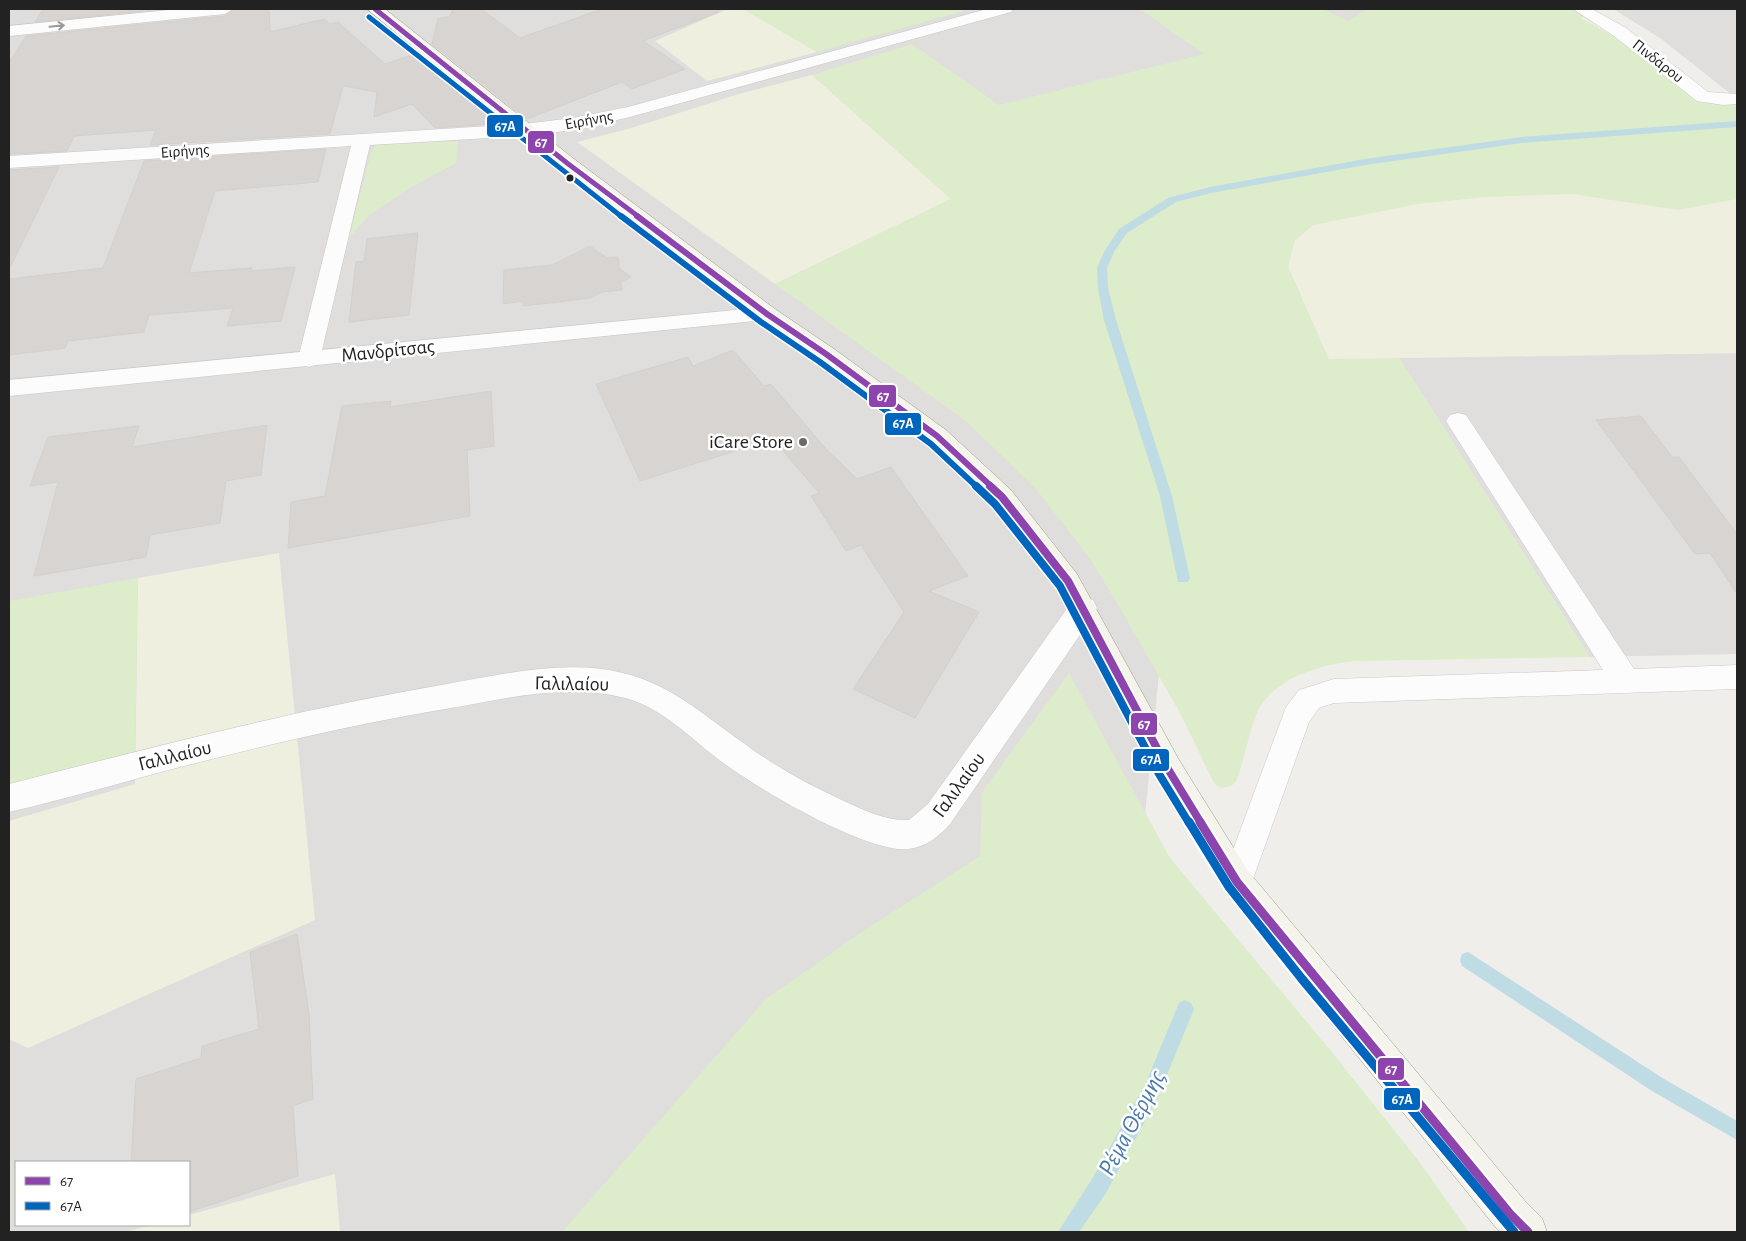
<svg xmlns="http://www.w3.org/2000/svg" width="1746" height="1241" font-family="'Alegreya Sans',sans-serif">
  <rect width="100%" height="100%" fill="#f0eeeb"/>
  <path fill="#dfdedc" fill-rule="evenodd" d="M 9,9 L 1571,9 L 1365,146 L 1164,624 L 1138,885 L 938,1232 L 9,1232 ZM 16,1162 L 189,1162 L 189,1225 L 16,1225 Z
    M 1613,9 L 1737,9 L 1737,94 L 1732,95 L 1660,38 Z
    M 1737,353 L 1737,654 L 1590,657 L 1399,358 Z"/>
  <path fill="#efefdf" d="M 728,9 L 743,9 L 817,52 L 707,81 L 655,41 Z
    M 812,75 L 951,199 L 775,284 L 577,142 L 628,129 L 739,94 Z
    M 1572,194 L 1678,210 L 1737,199 L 1737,353 L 1329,359 L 1288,267 L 1294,241 L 1313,225 L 1418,204 L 1486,197 Z
    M 279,553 L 315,920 L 28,1048 L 9,1039 L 9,821 L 135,784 L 138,578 Z
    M 335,1174 L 340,1232 L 125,1232 L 152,1225 L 189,1225 L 189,1215 Z"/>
  <path fill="#ddeccb" d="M 743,9 L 971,9 L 817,52 Z
    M 1140,9 L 1323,9 L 1348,21 L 1368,9 L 1595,9 L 1581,18 L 1612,35 L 1701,103 L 1737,103 L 1737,199 L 1678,210 L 1572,194 L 1486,197 L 1418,204 L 1313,225 L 1294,241 L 1288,267 L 1329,359 L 1399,358 L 1590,657 L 1357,661 C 1321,664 1271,678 1256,715 C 1248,737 1244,760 1236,782 L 1231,786 L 1221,788 L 1214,783 L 1180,713 L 1117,603 L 1088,556 L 1036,489 L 966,421 L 775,284 L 951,199 L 812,75 L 912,44 L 999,105 L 1204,54 Z
    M 458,141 L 456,163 L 408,189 L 368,216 L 349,238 L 372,149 L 377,145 Z
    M 138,578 L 135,754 L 17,785 L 9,784 L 9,601 Z
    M 1069,673 L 1170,858 L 1331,1051 L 1418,1160 L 1469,1232 L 562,1232 L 766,999 L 862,932 L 980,856 L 982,792 Z"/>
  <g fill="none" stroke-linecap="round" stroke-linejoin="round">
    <path fill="#bfdbe3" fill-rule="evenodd" d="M 1737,121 L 1737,127 L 1522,143 L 1365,165 L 1211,193 L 1176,202 L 1127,233 L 1114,252 L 1107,268 L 1108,288 L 1116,320 L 1172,496 L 1190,578 L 1188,582 L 1178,582 L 1160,496 L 1104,320 L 1098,288 L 1097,268 L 1104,252 L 1119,229 L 1168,198 L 1210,187 L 1365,159 L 1522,137 Z
      M 1468,952 L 1664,1079 L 1737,1121 L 1737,1140 L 1652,1091 L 1462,966 L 1460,960 L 1462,954 Z
      M 1185,1000 L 1191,1003 L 1194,1009 L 1158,1097 L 1106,1193 L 1079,1232 L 1058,1232 L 1092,1179 L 1145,1085 L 1179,1003 Z"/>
  </g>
  <path fill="#d7d4d2" stroke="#d3d0cc" d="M 43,9 L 163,9 L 35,22 Z
    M 235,9 L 269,9 L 270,32 L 324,19 L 330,24 L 338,22 L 385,64 L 418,53 L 504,123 L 435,128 L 412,104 L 374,117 L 377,92 L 343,86 L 330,134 L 150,145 L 156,130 L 74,136 L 67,151 L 9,154 L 9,63 L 26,36 L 225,16 Z
    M 453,9 L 481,9 L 520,38 L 602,9 L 718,9 L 719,12 L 643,41 L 685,69 L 632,89 L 622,82 L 527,119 L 432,44 L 438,19 L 450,16 Z
    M 326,149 L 318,182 L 215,191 L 189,273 L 252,268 L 251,271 L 295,267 L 281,321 L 227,326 L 233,308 L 149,315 L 144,332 L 68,341 L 65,348 L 9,355 L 9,279 L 103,268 L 144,161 Z
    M 59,167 L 9,270 L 9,170 Z
    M 418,233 L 409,315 L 349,322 L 356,262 L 364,261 L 367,239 Z
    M 590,246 L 607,258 L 618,257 L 619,268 L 631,277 L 621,282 L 622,290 L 601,292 L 591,298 L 523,306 L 523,301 L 503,304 L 504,270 L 552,265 Z
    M 733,350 L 764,386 L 771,384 L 825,448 L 857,479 L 891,467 L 968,576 L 929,591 L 979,612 L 915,718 L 853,689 L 904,612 L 861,545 L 846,551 L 811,496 L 819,493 L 773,439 L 640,481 L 596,384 L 688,357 L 693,366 Z
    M 491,391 L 494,446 L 467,450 L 470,516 L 288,548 L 291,502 L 325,496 L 342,406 L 391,401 L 390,407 Z
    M 1641,416 L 1672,457 L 1679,457 L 1737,534 L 1737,594 L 1710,553 L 1695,554 L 1596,420 Z
    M 267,425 L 261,475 L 226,481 L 220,523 L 150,535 L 146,557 L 34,576 L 58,482 L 30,486 L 48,437 L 139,426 L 132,447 Z
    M 297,934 L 309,1014 L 313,1099 L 293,1106 L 298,1176 L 189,1212 L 189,1162 L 131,1162 L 136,1079 L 201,1058 L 202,1046 L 259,1029 L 250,952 Z"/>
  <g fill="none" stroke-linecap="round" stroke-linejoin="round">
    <g stroke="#c9c8c7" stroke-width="1">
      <path id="minor" d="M 179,9 L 233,9 L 225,14 L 9,36 L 9,26 Z
        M 987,9 L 1013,9 L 1011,12 L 630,117 L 573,130 L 524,136 L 370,145 L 320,359 L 317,364 L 309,367 L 301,364 L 298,359 L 351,146 L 9,168 L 9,156 L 524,124 L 573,118 L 628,107 Z
        M 1573,9 L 1592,9 L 1626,28 L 1708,92 L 1737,94 L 1737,104 L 1723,105 L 1697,101 L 1614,36 Z
        M 1458,413 L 1466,415 L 1634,669 L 1737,665 L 1737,689 L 1334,703 L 1319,708 L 1309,722 L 1248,893 L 1237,897 L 1226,893 L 1221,882 L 1286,707 L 1299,690 L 1334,679 L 1603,670 L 1446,421 L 1450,415 Z
        M 1083,597 L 1093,600 L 1097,608 L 1093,616 L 950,824 C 939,837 925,847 908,849 C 866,853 757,788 722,762 C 691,739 660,705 621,697 C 565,684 507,698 451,708 C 360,723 270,744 180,767 C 123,782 66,799 9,812 L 9,784 C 154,747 299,709 447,684 C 504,674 566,659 623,673 C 670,684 704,715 742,742 C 774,766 809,785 846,802 C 866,811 886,821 909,820 L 928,804 L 1073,600 Z"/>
    </g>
    <g stroke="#c9c8c7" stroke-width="1">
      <path id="tertiary" d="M 767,307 L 775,309 L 778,314 L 775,319 L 9,396 L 9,380 Z"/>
    </g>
    <g stroke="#999a82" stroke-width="1">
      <path id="secondary" d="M 367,9 L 385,9 L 574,159 L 775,309 L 834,349 L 946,430 L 1011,490 L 1077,574 L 1179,760 L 1248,871 L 1525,1201 L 1542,1218 L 1547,1232 L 1501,1232 L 1497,1229 L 1226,893 L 1157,778 L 1058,588 L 993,504 L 928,442 L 818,359 L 759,319 L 560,167 Z"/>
    </g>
    <use href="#minor" fill="#fdfcfc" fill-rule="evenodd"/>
    <use href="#tertiary" fill="#fdfcfc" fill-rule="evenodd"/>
    <use href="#secondary" fill="#f4f4ed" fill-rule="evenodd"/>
    <g stroke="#fff" stroke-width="8">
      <path id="bus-1-far3" d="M 375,9 L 567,163 L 639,217"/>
    </g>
    <g stroke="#fff" stroke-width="9">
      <path id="bus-1-far2" d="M 637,216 L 767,314 L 826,354 L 937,436 L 992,487"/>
    </g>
    <g stroke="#fff" stroke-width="11">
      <path id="bus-1-far1" d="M 990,486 L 1002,497 L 1068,581 L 1168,769 L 1201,823"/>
    </g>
    <g stroke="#fff" stroke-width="13">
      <path id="bus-1" d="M 1200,822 L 1237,882 L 1511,1215 L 1528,1232"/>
    </g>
    <g stroke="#fff" stroke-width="8">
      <path id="bus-2-far3" d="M 369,17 L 622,217"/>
    </g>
    <g stroke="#fff" stroke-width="9">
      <path id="bus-2-far2" d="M 621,216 L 761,322 L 820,362 L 931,444 L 977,487"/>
    </g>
    <g stroke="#fff" stroke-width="11">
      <path id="bus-2-far1" d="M 976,486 L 995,504 L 1060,586 L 1159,774 L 1189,823"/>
    </g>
    <g stroke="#fff" stroke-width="13">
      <path id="bus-2" d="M 1189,822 L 1229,887 L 1302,979 L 1514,1232"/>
    </g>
    <use href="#bus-1-far3" stroke="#8e44ad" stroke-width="5"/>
    <use href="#bus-1-far2" stroke="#8e44ad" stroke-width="6"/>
    <use href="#bus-1-far1" stroke="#8e44ad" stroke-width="8"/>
    <use href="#bus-1" stroke="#8e44ad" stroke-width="9"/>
    <use href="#bus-2-far3" stroke="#0065bd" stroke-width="5"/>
    <use href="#bus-2-far2" stroke="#0065bd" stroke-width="6"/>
    <use href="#bus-2-far1" stroke="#0065bd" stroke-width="8"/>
    <use href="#bus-2" stroke="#0065bd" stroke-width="9"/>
  </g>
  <defs><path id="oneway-shaft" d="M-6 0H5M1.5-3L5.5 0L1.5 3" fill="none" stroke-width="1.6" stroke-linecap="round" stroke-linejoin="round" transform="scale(1.25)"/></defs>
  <use stroke="#9a9a9a" href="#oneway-shaft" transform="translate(57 26) rotate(-6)"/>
  <circle fill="#222" stroke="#fff" stroke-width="2" cx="570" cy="178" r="4.5"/>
  <circle fill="#6a6968" stroke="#fff" stroke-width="2" cx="803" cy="442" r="5"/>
  <g text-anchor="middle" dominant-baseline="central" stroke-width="5" stroke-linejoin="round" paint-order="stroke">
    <g font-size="16" fill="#222" stroke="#fff">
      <text transform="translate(1658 61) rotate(38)">Πινδάρου</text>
      <text transform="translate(589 120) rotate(-11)">Ειρήνης</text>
      <text transform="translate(185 151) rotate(-4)">Ειρήνης</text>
    </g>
    <g font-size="20" fill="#222" stroke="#fff">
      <text transform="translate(388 351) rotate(-6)">Μανδρίτσας</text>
      <text transform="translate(572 684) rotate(1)">Γαλιλαίου</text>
      <text transform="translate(175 756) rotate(-14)">Γαλιλαίου</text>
      <text transform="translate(959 785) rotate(-54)">Γαλιλαίου</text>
    </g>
    <g font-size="20" fill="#222" stroke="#fff" text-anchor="end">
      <text x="793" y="442">iCare Store</text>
    </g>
    <g font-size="25" font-style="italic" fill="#4a7aab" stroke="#fff">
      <text transform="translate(1132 1123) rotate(-62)">Ρέμα Θέρμης</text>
    </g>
  </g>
  <g stroke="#fff" stroke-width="2">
    <rect x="486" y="114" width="38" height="24" rx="5" fill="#0065bd"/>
    <rect x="527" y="130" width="28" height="24" rx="5" fill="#8e44ad"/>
    <rect x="868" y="384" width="29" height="24" rx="5" fill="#8e44ad"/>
    <rect x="884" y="412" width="38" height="24" rx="5" fill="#0065bd"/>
    <rect x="1130" y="712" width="28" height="24" rx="5" fill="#8e44ad"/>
    <rect x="1132" y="748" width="38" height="24" rx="5" fill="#0065bd"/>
    <rect x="1377" y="1057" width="28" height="24" rx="5" fill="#8e44ad"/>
    <rect x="1383" y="1087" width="38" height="24" rx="5" fill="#0065bd"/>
  </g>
  <g font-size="14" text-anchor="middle" font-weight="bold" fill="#fff">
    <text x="505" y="131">67Α</text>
    <text x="541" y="147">67</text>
    <text x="883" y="401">67</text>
    <text x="903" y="428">67Α</text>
    <text x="1144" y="729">67</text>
    <text x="1151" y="764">67Α</text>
    <text x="1391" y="1074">67</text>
    <text x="1402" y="1104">67Α</text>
  </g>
  <rect width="1746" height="1241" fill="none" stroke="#222222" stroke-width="20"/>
  <rect x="15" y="1161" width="175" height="65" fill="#ffffff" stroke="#a7a7a7"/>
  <rect x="25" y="1177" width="25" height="8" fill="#8e44ad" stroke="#a7a7a7"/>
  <text x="60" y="1186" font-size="15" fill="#222222">67</text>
  <rect x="25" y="1202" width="25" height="8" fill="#0065bd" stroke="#a7a7a7"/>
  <text x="60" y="1211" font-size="15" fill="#222222">67Α</text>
</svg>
